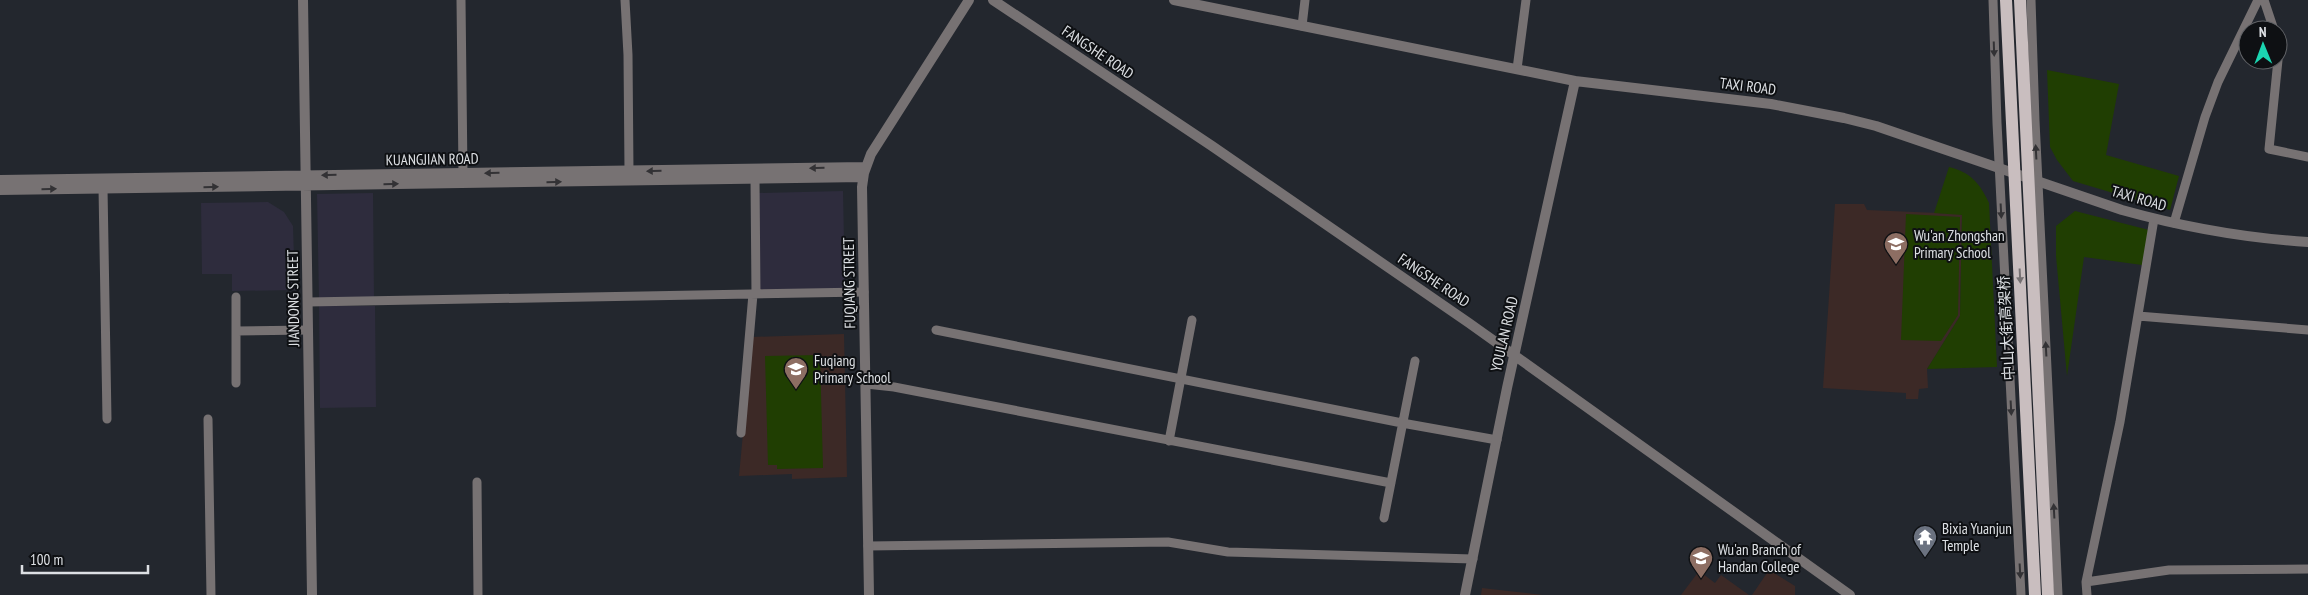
<svg xmlns="http://www.w3.org/2000/svg" width="2308" height="595" font-family="'PT Sans Narrow','Noto Sans SC',sans-serif">
  <rect width="100%" height="100%" fill="#23272e"/>
  <path fill="#2e2c3d" d="M 843,191 L 845,291 L 757,293 L 758,193 Z
    M 373,193 L 374,298 L 319,299 L 317,194 Z
    M 268,202 L 284,212 L 293,226 L 295,290 L 232,291 L 232,274 L 202,274 L 201,203 Z
    M 319,306 L 375,306 L 376,407 L 320,408 Z"/>
  <path fill="#3c2926" d="M 1835,204 L 1864,204 L 1867,210 L 1962,214 L 1960,316 L 1927,369 L 1928,388 L 1919,389 L 1918,399 L 1906,399 L 1906,393 L 1823,388 Z
    M 844,334 L 847,477 L 792,479 L 792,474 L 739,476 L 752,337 Z
    M 1769,570 L 1795,586 L 1795,595 L 1752,595 Z
    M 1699,571 L 1715,583 L 1721,575 L 1749,595 L 1681,595 Z
    M 1482,588 L 1543,595 L 1481,595 Z"/>
  <path fill="#203e02" d="M 2047,70 L 2119,84 L 2106,155 L 2179,176 L 2170,210 L 2073,181 L 2057,160 L 2050,147 Z
    M 1949,167 C 1970,172 1980,183 1989,203 L 1997,367 L 1927,369 L 1960,316 L 1962,215 L 1934,213 Z
    M 2075,211 L 2149,230 L 2142,265 L 2084,257 L 2067,376 L 2056,256 L 2056,226 Z
    M 1906,214 L 1960,217 L 1958,315 L 1941,341 L 1901,340 Z
    M 820,355 L 823,468 L 777,469 L 777,465 L 768,465 L 765,356 Z"/>
  <g fill="none" stroke-linecap="round" stroke-linejoin="round">
    <path stroke="#777273" stroke-width="9" d="M 461,0 L 463,173
      M 625,0 L 628,55 L 629,171
      M 1993,0 L 1997,123 L 2021,595
      M 2031,0 L 2035,121 L 2058,595
      M 2264,0 L 2274,30
      M 1302,26 L 1305,0
      M 2278,60 L 2269,149 L 2308,157
      M 1517,69 L 1526,0
      M 755,179 L 756,294
      M 103,188 L 107,419
      M 2174,223 L 2205,117 L 2218,82 L 2258,0
      M 236,297 L 236,383
      M 308,302 L 864,292
      M 2138,316 L 2308,330
      M 936,330 L 1402,423 L 1497,440
      M 236,331 L 308,330
      M 866,384 L 894,387 L 1391,483
      M 208,419 L 211,595
      M 741,433 L 753,294
      M 1169,441 L 1192,320
      M 477,482 L 478,595
      M 1384,518 L 1415,361
      M 868,546 L 1168,542 L 1228,552 L 1473,559
      M 2086,582 L 2169,570 L 2308,569
      M 2087,595 L 2086,582 L 2120,422 L 2154,219"/>
    <path stroke="#777273" stroke-width="10" d="M 303,0 L 312,595
      M 993,0 L 1212,146 L 1469,323 L 1850,595
      M 1174,0 L 1575,81 L 1771,104 L 1844,118 L 1876,126 L 2122,210 C 2183,227 2244,238 2308,242
      M 0,180 L 865,167
      M 0,190 L 863,177
      M 869,595 L 862,187 L 864,173 L 871,154 L 969,0
      M 1465,595 L 1507,388 L 1575,81"/>
    <path stroke="#c9bebf" stroke-width="12" d="M 2006,0 L 2035,595
      M 2020,0 L 2048,595"/>
  </g>
  <defs><path id="oneway-solid" d="M-6-.8H1V-3.2L6.5 0L1 3.2V.8H-6Z" transform="scale(1.25)"/></defs>
  <g fill="#333235">
    <use href="#oneway-solid" transform="translate(1994 49) rotate(88)"/>
    <use href="#oneway-solid" transform="translate(2036 152) rotate(-93)"/>
    <use href="#oneway-solid" transform="translate(817 168) rotate(179)"/>
    <use href="#oneway-solid" transform="translate(654 171) rotate(179)"/>
    <use href="#oneway-solid" transform="translate(492 173) rotate(179)"/>
    <use href="#oneway-solid" transform="translate(329 175) rotate(179)"/>
    <use href="#oneway-solid" transform="translate(554 182) rotate(-1)"/>
    <use href="#oneway-solid" transform="translate(391 184) rotate(-1)"/>
    <use href="#oneway-solid" transform="translate(211 187) rotate(-1)"/>
    <use href="#oneway-solid" transform="translate(49 189) rotate(-1)"/>
    <use href="#oneway-solid" transform="translate(2001 211) rotate(87)"/>
    <use href="#oneway-solid" transform="translate(2046 349) rotate(-93)"/>
    <use href="#oneway-solid" transform="translate(2011 408) rotate(87)"/>
    <use href="#oneway-solid" transform="translate(2054 511) rotate(-93)"/>
    <use href="#oneway-solid" transform="translate(2020 571) rotate(87)"/>
  </g>
  <use fill="#757072" href="#oneway-solid" transform="translate(2020 276) rotate(87)"/>
  <defs>
    <g id="school-pin" transform="scale(1.25)"><path d="M0 17L-7.5 6A9.5 9.5 0 1 1 7.5 6Z" fill="#8d6e63" stroke="#0e1013"/><path d="M0-5L7-2L0 1L-7-2ZM-4 1L0 2.5L4 1V4Q0 6-4 4Z" fill="#fff"/></g>
    <g id="temple-pin" transform="scale(1.25)"><path d="M0 17L-7.5 6A9.5 9.5 0 1 1 7.5 6Z" fill="#6b7280" stroke="#0e1013"/><path d="M0-6L5-2H3V0L6.5 2.5H4V6H1.5V3h-3V6H-4V2.5H-6.5L-3 0V-2H-5Z" fill="#fff"/></g>
    <g id="university-pin" transform="scale(1.25)"><path d="M0 17L-7.5 6A9.5 9.5 0 1 1 7.5 6Z" fill="#8d6e63" stroke="#0e1013"/><path d="M0-5L7-2L0 1L-7-2ZM-4 1L0 2.5L4 1V4Q0 6-4 4Z" fill="#fff"/></g>
  </defs>
  <g fill-rule="evenodd">
    <use href="#school-pin" x="1896" y="244"/>
    <use href="#school-pin" x="796" y="369"/>
    <use href="#temple-pin" x="1925" y="537"/>
    <use href="#university-pin" x="1701" y="558"/>
  </g>
  <g text-anchor="middle" dominant-baseline="central" stroke-width="4" stroke-linejoin="round" paint-order="stroke">
    <g font-size="15" fill="#dde0e4" stroke="#0e1013">
      <text transform="translate(1098 52) rotate(34)">FANGSHE ROAD</text>
      <text transform="translate(1748 86) rotate(7)">TAXI ROAD</text>
      <text transform="translate(432 159) rotate(-1)">KUANGJIAN ROAD</text>
      <text transform="translate(2139 198) rotate(16)">TAXI ROAD</text>
      <text transform="translate(1434 280) rotate(34)">FANGSHE ROAD</text>
      <text transform="translate(849 283) rotate(-91)">FUQIANG STREET</text>
      <text transform="translate(293 298) rotate(-91)">JIANDONG STREET</text>
      <text transform="translate(2006 328) rotate(-93)">中山大街高架桥</text>
      <text transform="translate(1504 334) rotate(-77)">YOULAN ROAD</text>
    </g>
    <g font-size="15" fill="#dde0e4" stroke="#0e1013" text-anchor="start">
      <text x="1914" y="235">Wu'an Zhongshan<tspan x="1914" dy="17">Primary School</tspan></text>
      <text x="814" y="360">Fuqiang<tspan x="814" dy="17">Primary School</tspan></text>
      <text x="1942" y="528">Bixia Yuanjun<tspan x="1942" dy="17">Temple</tspan></text>
      <text x="1718" y="549">Wu'an Branch of<tspan x="1718" dy="17">Handan College</tspan></text>
    </g>
  </g>
  <g transform="translate(2263 45) rotate(359)"><circle r="24" fill="#0e1013" stroke="#616367"/>
  <path d="M0-4L9 19L0 12L-9 19Z" fill="#1bd5b1"/>
  <text y="-8" font-size="14" font-weight="bold" text-anchor="middle" fill="#dde0e4">N</text>
  </g>
  <path d="M22 565v8h126v-8" fill="none" stroke="#dde0e4" stroke-width="2.5"/>
  <text x="30" y="565" font-size="15" fill="#dde0e4" stroke="#0e1013" stroke-width="4" paint-order="stroke">100 m</text>
</svg>
